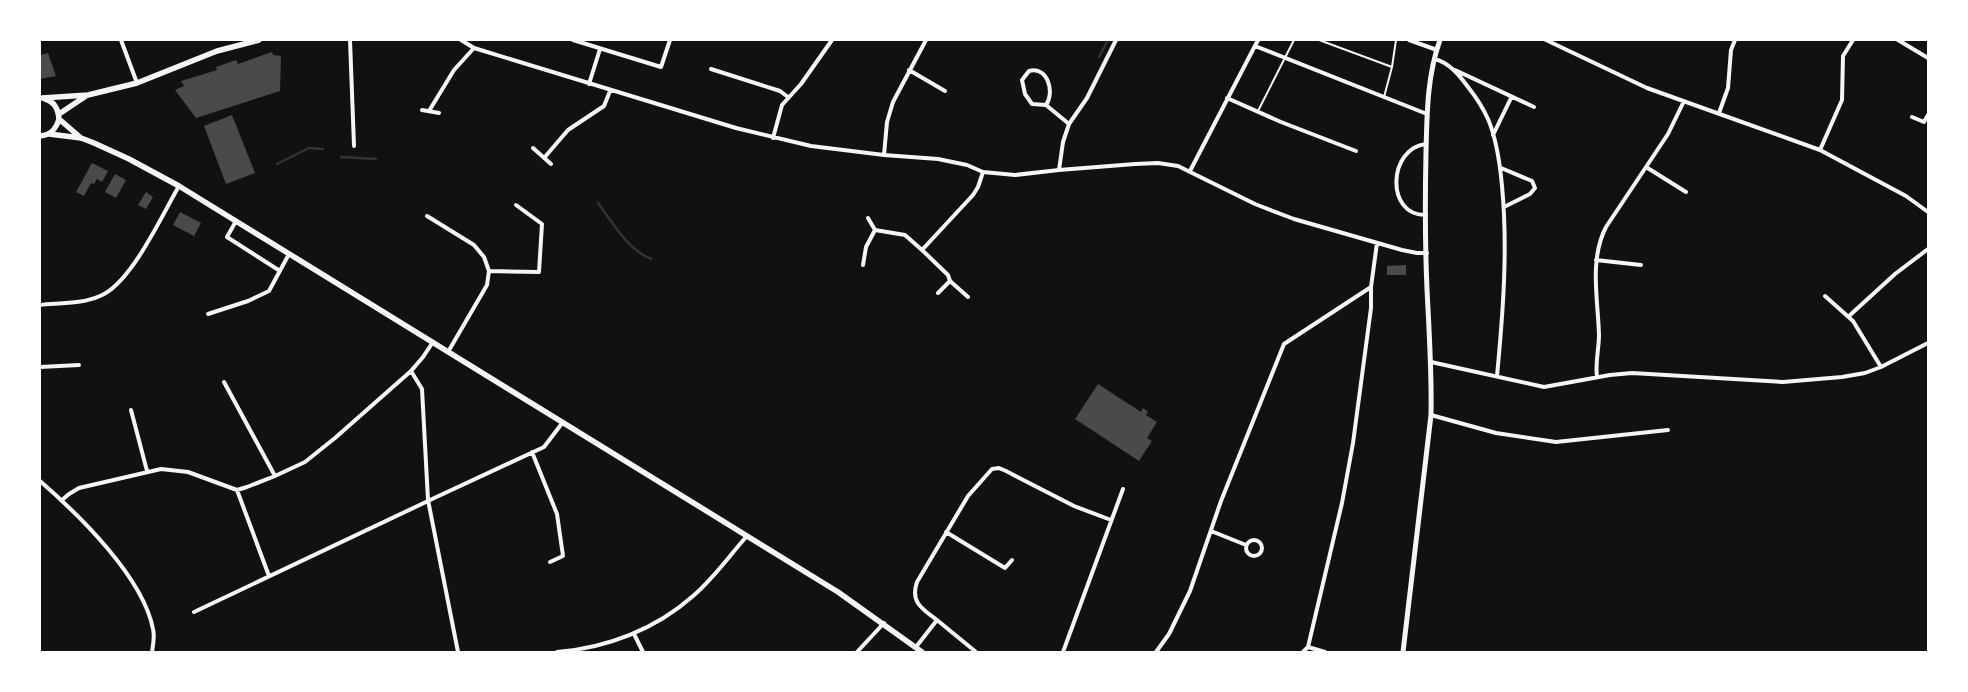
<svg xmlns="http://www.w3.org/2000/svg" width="1968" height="692" font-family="Quicksand,sans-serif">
  <rect width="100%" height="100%" fill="#111"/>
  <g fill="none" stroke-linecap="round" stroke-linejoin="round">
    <path stroke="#333" stroke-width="2.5" d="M 1099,57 L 1108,40
      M 341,157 L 376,159
      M 277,164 L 309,148 L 323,149
      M 598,203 C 613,223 627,249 651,259"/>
  </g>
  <path fill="#4a4a4a" d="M 272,52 L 273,55 L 281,56 L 280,91 L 196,118 L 175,90 L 184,86 L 181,81 L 217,70 L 216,67 L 236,60 L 238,64 Z
    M 48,53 L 56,76 L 40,79 L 40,55 Z
    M 232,115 L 255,173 L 226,184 L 204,126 Z
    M 92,163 L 108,171 L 102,182 L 97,179 L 94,184 L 91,183 L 84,196 L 76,192 Z
    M 115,174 L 126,180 L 116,198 L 105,192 Z
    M 146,192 L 153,197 L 146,209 L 138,205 Z
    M 180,212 L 201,223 L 194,236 L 173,225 Z
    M 1406,265 L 1406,275 L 1387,275 L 1387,266 Z
    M 1098,384 L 1141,412 L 1143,408 L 1148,412 L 1146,415 L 1157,422 L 1147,438 L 1152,441 L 1139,461 L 1075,419 Z"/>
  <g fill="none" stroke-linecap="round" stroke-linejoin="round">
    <path stroke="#f5f5f5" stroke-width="2" d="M 1319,40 L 1392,67
      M 1384,97 L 1392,67 L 1396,40
      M 1258,111 L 1294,40"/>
    <path stroke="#f5f5f5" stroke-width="4" d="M 121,40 L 137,83
      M 350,40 L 354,146
      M 461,40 L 474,48 L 736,128 L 811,146 L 884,155 L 938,159 L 967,165 L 983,172 L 1015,175 L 1059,170 L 1135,164 L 1158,163 L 1178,166 L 1255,204 L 1294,219 L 1402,250 L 1417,253 L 1427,253
      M 573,40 L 661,67 L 670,40
      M 1409,40 L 1437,50
      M 1546,40 L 1647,88 L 1820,150 L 1906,196 L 1928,212
      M 1898,40 L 1928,58
      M 1255,46 L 1427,114
      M 1434,59 C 1449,62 1460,76 1468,87 C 1476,97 1483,108 1488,119 C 1497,140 1500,164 1502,186 C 1508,249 1503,313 1497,376
      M 711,69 L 780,91 L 788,97
      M 909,70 L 945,91
      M 1455,70 L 1534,107
      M 589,84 L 600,49
      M 1227,98 L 1281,122 L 1356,151
      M 1046,105 C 1055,93 1048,66 1029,71 L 1022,80 L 1025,94 L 1032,104 L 1046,105 L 1069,124
      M 422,110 L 439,113
      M 429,111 L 454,70 L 474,48
      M 1719,113 L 1728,88 L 1731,50 L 1735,40
      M 1912,117 L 1924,122 L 1928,115
      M 1493,135 L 1511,98
      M 773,138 L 782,105 L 801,84 L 832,40
      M 533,148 L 551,164
      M 1820,150 L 1842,100 L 1843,56 L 1853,40
      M 884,155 L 887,122 L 893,102 L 926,40
      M 544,158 L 568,130 L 604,106 L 610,91
      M 1646,167 L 1686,192
      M 1501,168 L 1532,181 L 1535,188 L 1530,194 L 1504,207
      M 1059,170 L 1063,142 L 1069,124 L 1087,98 L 1116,40
      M 1190,171 L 1258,40
      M 1426,215 C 1385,216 1388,148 1426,144
      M 427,216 L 474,245 L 484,257 L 489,271 L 487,285 L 448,352
      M 868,218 L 875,230
      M 236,221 L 227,237 L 280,271
      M 1596,260 L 1641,265
      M 863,265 L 866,247 L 875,230 L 905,235 L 922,250
      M 489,271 L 539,272 L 542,224 L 516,205
      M 938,293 L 950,281
      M 1825,296 L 1853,321 L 1881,367
      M 968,297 L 950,281 L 948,275 L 922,250 L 973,195 L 978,187 L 983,172
      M 40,305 C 60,303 82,304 100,296 C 131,284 162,215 179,186
      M 208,314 L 248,301 L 269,291 L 289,254
      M 1849,316 L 1895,274 L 1928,249
      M 1431,362 L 1544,387 L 1610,375 L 1632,373 L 1783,382 L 1842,377 L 1865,373 L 1881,367 L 1928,343
      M 40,367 L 79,365
      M 411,371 L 422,389 L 428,500 L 458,652
      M 1597,377 C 1595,362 1599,349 1599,335 C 1598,299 1589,260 1606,227 L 1668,134 L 1684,101
      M 224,382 L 275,476
      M 131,410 L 147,471
      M 1431,415 L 1496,433 L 1556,442 L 1668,430
      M 532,452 L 557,514 L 563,556 L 550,562
      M 40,481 C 79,515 143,577 153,629 C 155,636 153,645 152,652
      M 237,490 L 269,576
      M 62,500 L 69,494 L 79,488 L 161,469 L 188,472 L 237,490 L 247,487 L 275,476 L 305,462 L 335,438 L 411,371 L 423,357 L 433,342
      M 430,500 L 544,447 L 563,422
      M 1211,531 L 1246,545
      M 946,532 L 1005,568 L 1012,560
      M1246 548a8 8 0 1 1 16 0a8 8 0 1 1-16 0Z
      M 194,612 L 428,501
      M 937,620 C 922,609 910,602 917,582 L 968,496 L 992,469 L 999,468 L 1006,471 L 1074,506 L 1111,520
      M 634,634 L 643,652
      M 916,647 L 937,620 L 976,652
      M 1308,647 L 1325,652
      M 557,652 C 607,648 656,629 693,596 C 714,578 729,556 747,536
      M 857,652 L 884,623
      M 1063,652 L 1123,489
      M 1156,652 L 1169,634 L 1190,591 L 1221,501 L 1284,344 L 1371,287 L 1377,243
      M 1303,652 L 1308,647 L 1342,503 L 1353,443 L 1371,308 L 1371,287"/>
    <path stroke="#f5f5f5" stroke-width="5" d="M 1403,652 L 1431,415 C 1432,373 1429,331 1427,289 C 1425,244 1425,198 1426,152 C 1427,114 1427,76 1440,40"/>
    <path stroke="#f5f5f5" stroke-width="5.5" d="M 42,98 L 88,95 L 137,83 L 217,51 L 259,40
      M 59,114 L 86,96
      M 59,119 L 81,138
      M 49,134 L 81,138 L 94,143 L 129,159 L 179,186 L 838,592 L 922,652
      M 40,136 C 51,135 56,129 59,119 C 58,109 55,102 45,99"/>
  </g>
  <rect width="1968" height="692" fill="none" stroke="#ffffff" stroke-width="82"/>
</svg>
